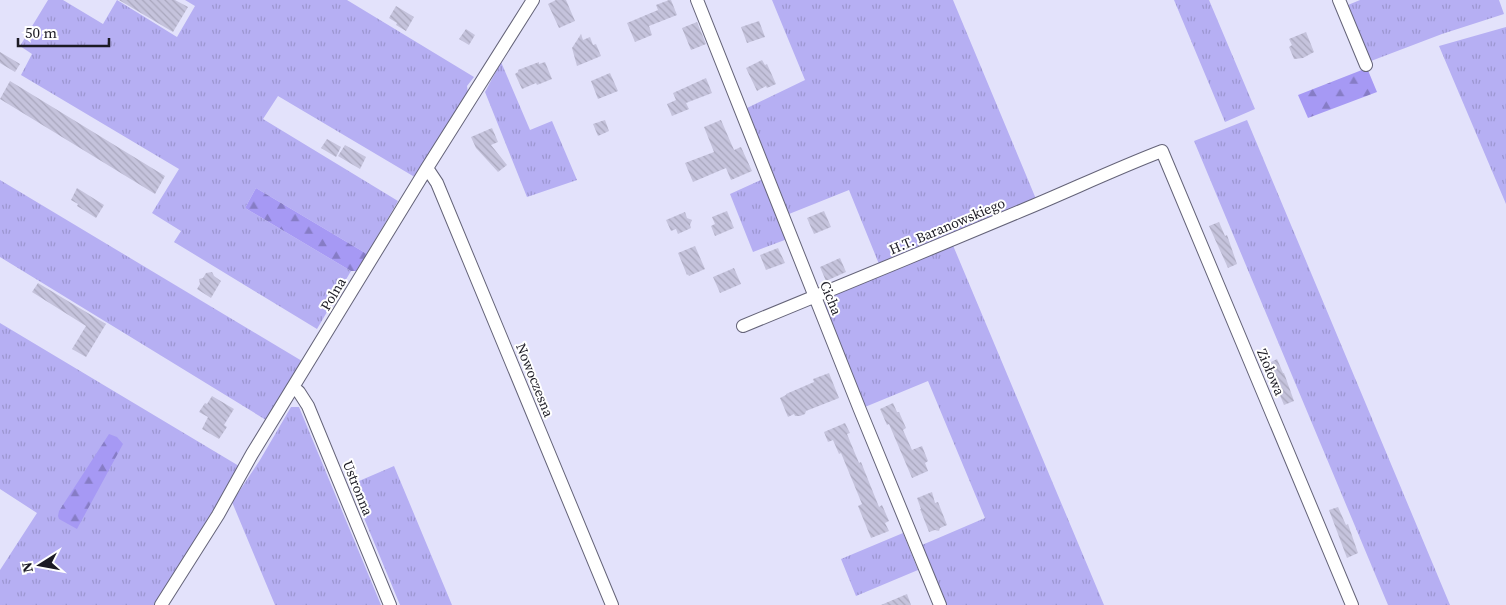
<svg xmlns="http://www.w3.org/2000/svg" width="1506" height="605" font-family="'Source Serif 4',serif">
  <defs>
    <pattern id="grass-tufts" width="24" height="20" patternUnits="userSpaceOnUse" patternTransform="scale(1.25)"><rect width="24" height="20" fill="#b6aff3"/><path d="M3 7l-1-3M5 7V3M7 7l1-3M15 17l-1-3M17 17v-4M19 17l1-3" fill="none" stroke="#9c96d0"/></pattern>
    <pattern id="forest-firs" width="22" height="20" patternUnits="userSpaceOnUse" patternTransform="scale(1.25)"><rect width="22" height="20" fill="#a699f4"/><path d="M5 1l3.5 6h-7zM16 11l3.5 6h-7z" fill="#867cc5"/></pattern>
    <pattern id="building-back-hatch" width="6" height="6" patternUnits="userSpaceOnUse" patternTransform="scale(1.25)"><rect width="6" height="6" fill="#c5c3dc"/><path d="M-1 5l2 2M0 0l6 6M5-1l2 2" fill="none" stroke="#a9a7bd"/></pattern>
  </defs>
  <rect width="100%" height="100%" fill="#e3e2fb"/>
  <path fill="url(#grass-tufts)" d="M 48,0 L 63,0 L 103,24 L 117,0 L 177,37 L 195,6 L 185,0 L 347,0 L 474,77 L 467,86 L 468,93 L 418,179 L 278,96 L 263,119 L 398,201 L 367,254 L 256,188 L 245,208 L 351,271 L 317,329 L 174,242 L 181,231 L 152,213 L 179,169 L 21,75 L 32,54 L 20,46 Z
    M 772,0 L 953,0 L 1036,199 L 879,264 L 849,190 L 789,214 L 747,108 L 805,80 Z
    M 1174,0 L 1209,0 L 1255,109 L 1225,122 Z
    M 1360,0 L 1499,0 L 1504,14 L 1442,34 L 1371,61 L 1348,5 Z
    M 1506,27 L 1506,204 L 1439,46 Z
    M 501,62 L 530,130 L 552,121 L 577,180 L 527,197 L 485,92 Z
    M 1247,120 L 1450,605 L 1388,605 L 1194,141 Z
    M 763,179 L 790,238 L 753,252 L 730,194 Z
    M 0,180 L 302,361 L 266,420 L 0,257 Z
    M 952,243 L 1104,605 L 947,605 L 922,545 L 985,518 L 928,381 L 865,407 L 824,307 L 827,298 Z
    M 0,323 L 239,466 L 157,605 L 0,605 L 0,570 L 37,513 L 0,489 Z
    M 291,407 L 299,407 L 381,605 L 275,605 L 232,502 L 260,460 Z
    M 394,466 L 452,605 L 400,605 L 347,477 L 359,481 Z
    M 903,533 L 918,570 L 856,596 L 841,559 Z"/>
  <path fill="url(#forest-firs)" d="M 1367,68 L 1377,92 L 1308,118 L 1298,95 Z
    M 256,188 L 367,254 L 356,271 L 351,271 L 245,208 Z
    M 109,434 L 117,437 L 123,444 L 77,529 L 59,519 L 58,516 L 59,511 Z"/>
  <path fill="url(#building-back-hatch)" d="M 119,0 L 175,0 L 188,7 L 173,32 Z
    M 556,0 L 566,0 L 575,21 L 559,28 L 548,4 Z
    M 669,0 L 671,0 L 677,15 L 649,26 L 652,35 L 635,42 L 627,23 L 658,10 L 656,5 Z
    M 396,6 L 414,17 L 406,31 L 396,25 L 397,23 L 389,18 Z
    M 759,21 L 765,37 L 747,43 L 741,27 Z
    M 697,22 L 706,44 L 691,50 L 682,28 Z
    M 466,29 L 475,35 L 469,45 L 459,39 Z
    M 1306,32 L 1314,52 L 1303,58 L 1294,59 L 1289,47 L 1292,45 L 1289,39 Z
    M 581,34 L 583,40 L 590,37 L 593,45 L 596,44 L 601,56 L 577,66 L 572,48 Z
    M 0,52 L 20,64 L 15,72 L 0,63 Z
    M 762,60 L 765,65 L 767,64 L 776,84 L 767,88 L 766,86 L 757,91 L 746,68 Z
    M 539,62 L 539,64 L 545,62 L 552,79 L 537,85 L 536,83 L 522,89 L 515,74 L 518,72 L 518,70 Z
    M 610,73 L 618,91 L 598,99 L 591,81 Z
    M 706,78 L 712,93 L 686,103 L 689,109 L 672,116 L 667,104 L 676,100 L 673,93 Z
    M 10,81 L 165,176 L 155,194 L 0,99 Z
    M 605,120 L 609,131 L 598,136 L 593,124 Z
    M 721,120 L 734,150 L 741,147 L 752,171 L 731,180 L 726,168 L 693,182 L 685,163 L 714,152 L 704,127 Z
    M 492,128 L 498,142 L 491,145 L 507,165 L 498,172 L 476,148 L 471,137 Z
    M 327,139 L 341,147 L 336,157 L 321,148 Z
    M 345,145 L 366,157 L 360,169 L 338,156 Z
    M 77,188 L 104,205 L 96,218 L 77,206 L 78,204 L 71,200 Z
    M 727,211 L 734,228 L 715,236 L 711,226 L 715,224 L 712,217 Z
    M 824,211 L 831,227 L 814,234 L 807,218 Z
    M 685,212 L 687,218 L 692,220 L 690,225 L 691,228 L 678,234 L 676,229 L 671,231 L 666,220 Z
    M 1219,222 L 1225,236 L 1227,235 L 1237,264 L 1228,268 L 1209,226 Z
    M 695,246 L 705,269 L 689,276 L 688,274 L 687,275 L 678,253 Z
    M 778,248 L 785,263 L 766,270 L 760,255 Z
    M 840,258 L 846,272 L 826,281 L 820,267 Z
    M 734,268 L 741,284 L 720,293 L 713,277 Z
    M 212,272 L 214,276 L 221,281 L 211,298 L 197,289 L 200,284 L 199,279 L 203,278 L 206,273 Z
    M 38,283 L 106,324 L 86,357 L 72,349 L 86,326 L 32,292 Z
    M 1277,359 L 1283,373 L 1284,373 L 1294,401 L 1284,405 L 1267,364 Z
    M 829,373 L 839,398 L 806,411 L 805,414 L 800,416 L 795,416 L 794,414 L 788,417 L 780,398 L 786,395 L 786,394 L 814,382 L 813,379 Z
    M 212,396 L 234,409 L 224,425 L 227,427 L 219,439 L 202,429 L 208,417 L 199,412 L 205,403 L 207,404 Z
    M 893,403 L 897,412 L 899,412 L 906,428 L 903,430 L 912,450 L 922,446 L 928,461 L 925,463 L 928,471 L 912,478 L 889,424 L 887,425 L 880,409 Z
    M 845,423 L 850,433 L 847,434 L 859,463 L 861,462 L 879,507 L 882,505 L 889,521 L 885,523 L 889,531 L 871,538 L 858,506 L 862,504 L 841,453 L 839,454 L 833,440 L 828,442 L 824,432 Z
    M 932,492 L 935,503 L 938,502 L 947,525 L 940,528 L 939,531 L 935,530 L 929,532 L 920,509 L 921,509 L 917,498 Z
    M 1338,507 L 1346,525 L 1348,524 L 1358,553 L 1347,558 L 1329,510 Z
    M 907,594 L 911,605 L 881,605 Z"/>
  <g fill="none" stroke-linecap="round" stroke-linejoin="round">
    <g stroke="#646378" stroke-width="14">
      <path id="minor" d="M 697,0 L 860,410 L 940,605
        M 1339,0 L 1366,65
        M 427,168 L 437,183 L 612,605
        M 743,326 C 836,288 930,249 1023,210 C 1069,191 1115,169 1162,151 L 1352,605
        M 293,387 L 299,392 L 308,406 L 390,605
        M 161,605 L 218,515 L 252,454 L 427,168 L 533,0"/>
    </g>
    <use href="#minor" stroke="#fff" stroke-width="12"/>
  </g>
  <g text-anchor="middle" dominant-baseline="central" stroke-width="4" stroke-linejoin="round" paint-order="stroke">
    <g font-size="14" fill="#1c1b24" stroke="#fff">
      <text transform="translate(947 226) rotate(-23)">H.T. Baranowskiego</text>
      <text transform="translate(333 294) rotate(-59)">Polna</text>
      <text transform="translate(831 298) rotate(68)">Cicha</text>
      <text transform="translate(1271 372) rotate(67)">Ziołowa</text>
      <text transform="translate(535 380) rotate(68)">Nowoczesna</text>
      <text transform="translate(358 488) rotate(68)">Ustronna</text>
    </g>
  </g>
  <g transform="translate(40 565) rotate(259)" stroke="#ffffff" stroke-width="4" paint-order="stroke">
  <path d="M0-4L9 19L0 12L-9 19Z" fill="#1c1b24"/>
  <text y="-8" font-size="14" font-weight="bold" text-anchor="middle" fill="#1c1b24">N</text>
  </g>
  <path d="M18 38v8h91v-8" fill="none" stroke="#1c1b24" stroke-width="2.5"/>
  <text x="25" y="38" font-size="15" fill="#1c1b24" stroke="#ffffff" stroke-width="4" paint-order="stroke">50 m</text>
</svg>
